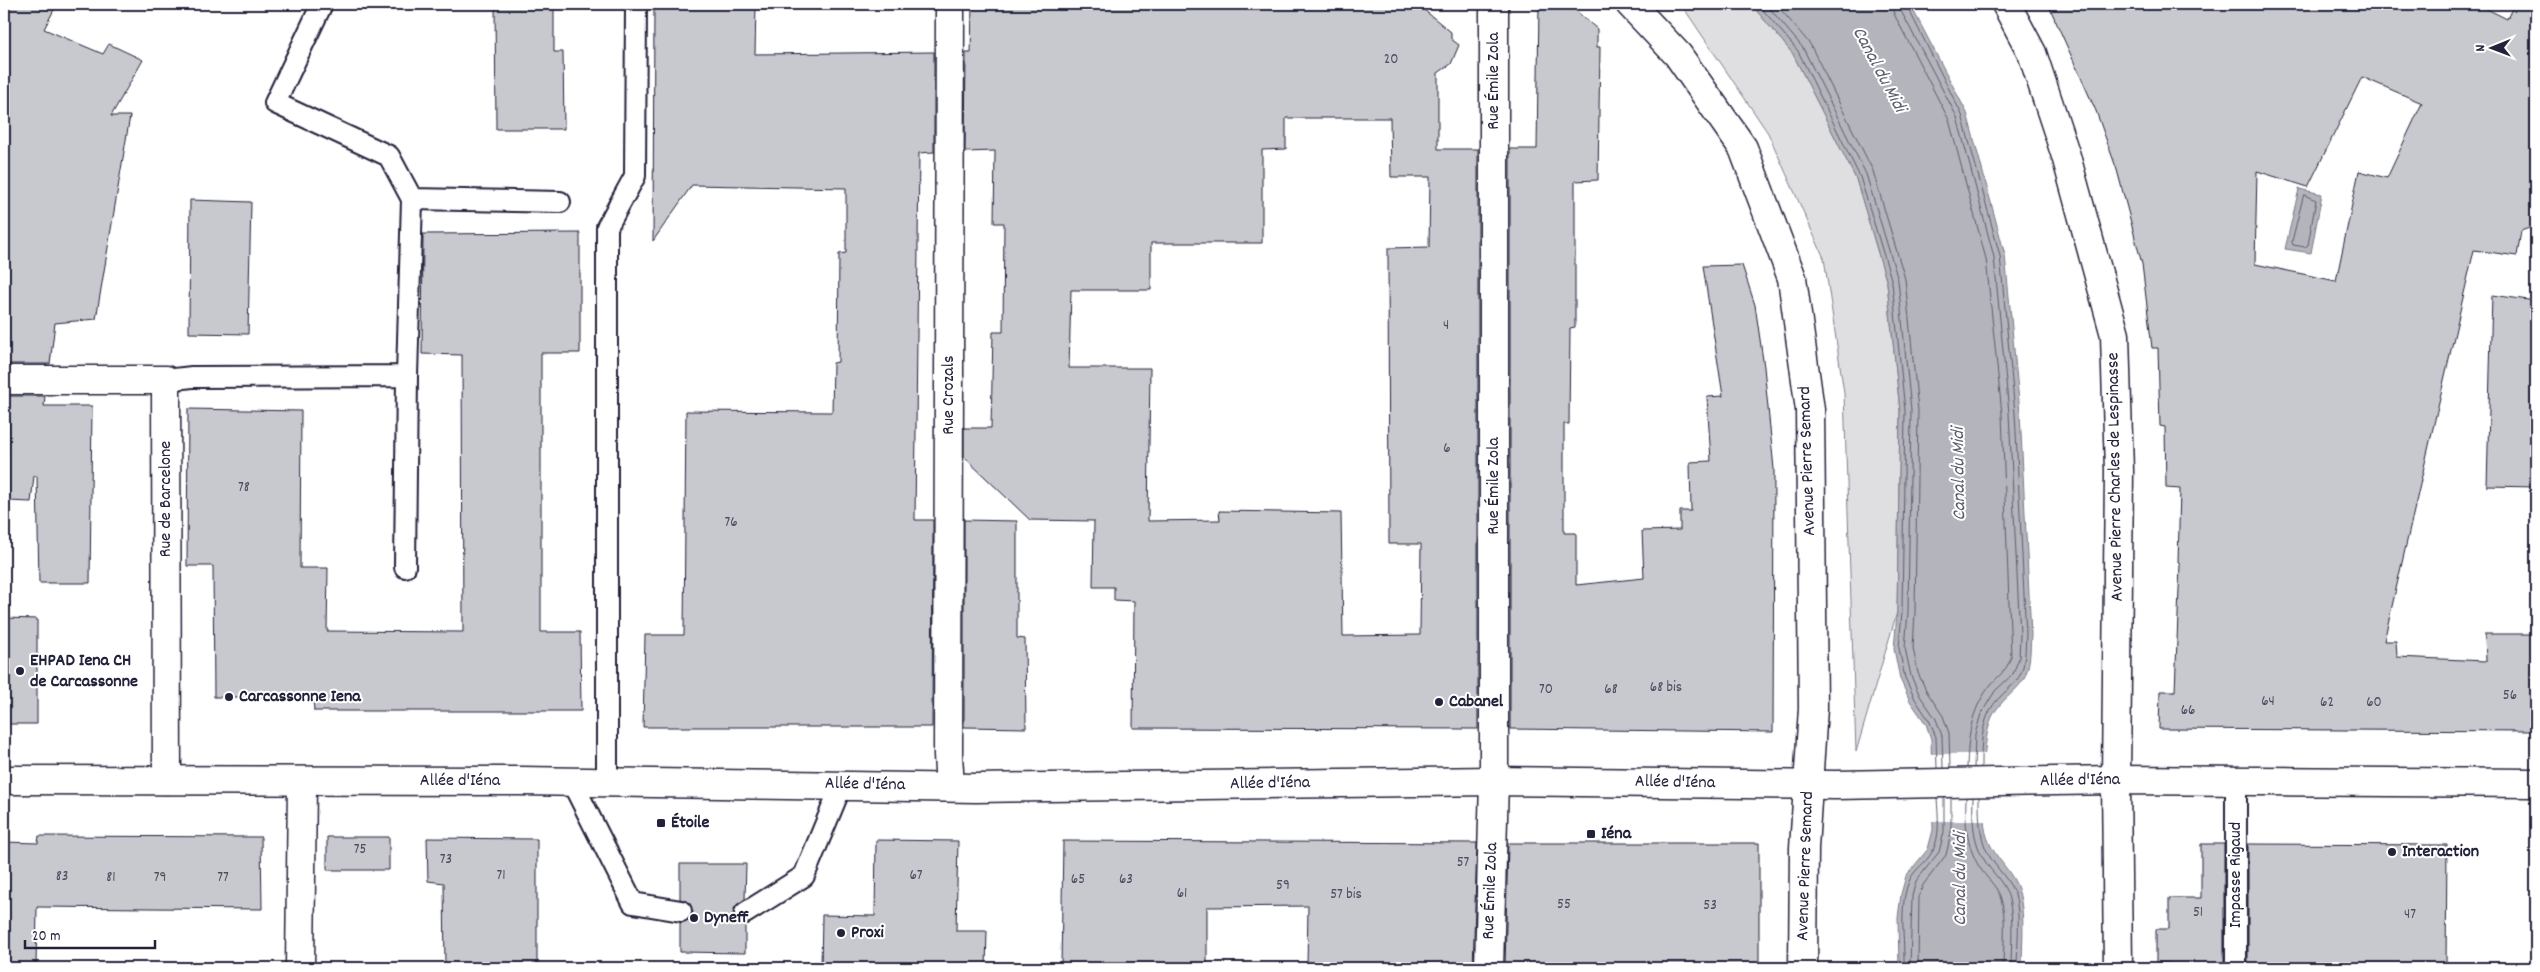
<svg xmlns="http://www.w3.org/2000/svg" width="2540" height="972" font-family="Dekko,sans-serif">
  <rect width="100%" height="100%" fill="#fff"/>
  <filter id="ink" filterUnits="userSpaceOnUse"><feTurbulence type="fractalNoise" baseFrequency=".02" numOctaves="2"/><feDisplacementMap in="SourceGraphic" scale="10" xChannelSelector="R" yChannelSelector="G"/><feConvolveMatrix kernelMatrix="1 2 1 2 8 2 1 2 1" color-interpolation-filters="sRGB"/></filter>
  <g filter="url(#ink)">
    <path fill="#dfdfe2" stroke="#80808e" d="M 1681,4 L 1751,4 L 1793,54 L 1856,179 L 1887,283 L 1900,411 L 1897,612 L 1856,752 L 1844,393 L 1824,258 L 1768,133 Z"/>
    <path fill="#b4b4bc" stroke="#7a7a88" d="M 1751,4 L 1910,4 L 1967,113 L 2005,255 L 2020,412 L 2031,635 C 2030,650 2031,666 2023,680 C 2016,692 2000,700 1992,717 C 1982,739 1983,794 1984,819 C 1985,856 2014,866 2020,896 C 2025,919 2022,945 2022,968 L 1899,968 L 1898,918 L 1901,894 L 1906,876 L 1928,849 L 1933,830 L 1931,739 L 1926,724 L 1910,701 L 1900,679 L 1894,649 L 1897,612 L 1900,411 L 1887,283 L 1856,179 L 1793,54 Z
      M 2299,189 L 2322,194 L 2311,253 L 2285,249 Z"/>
    <path fill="#fff" d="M 1929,754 L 1988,754 L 1986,821 L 1930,821 Z"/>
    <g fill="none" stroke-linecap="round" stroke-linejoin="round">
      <path stroke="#5c5c6f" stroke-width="1" d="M 1758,4 L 1798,51 L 1860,177 L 1892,282 L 1905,411 L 1902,612 L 1899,648 L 1905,678 L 1915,699 L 1930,722 L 1936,737 L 1937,768
        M 1766,4 L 1803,48 L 1866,174 L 1898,280 L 1911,410 L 1908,612 L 1905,648 L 1911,676 L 1920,696 L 1936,719 L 1942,736 L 1943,768
        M 1776,4 L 1810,44 L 1873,171 L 1905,279 L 1918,410 L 1915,612 L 1913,648 L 1918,673 L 1927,692 L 1943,716 L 1949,733 L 1950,768
        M 1892,4 L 1894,14 L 1949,120 L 1986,259 L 2002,414 L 2011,657 C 2006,673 1998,675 1989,687 C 1970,712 1968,738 1967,768
        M 1899,4 L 1901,11 L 1957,117 L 1994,257 L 2009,413 L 2020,635 L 2019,658 L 2013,674 L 1995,691 L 1981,714 L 1975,734 L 1974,768
        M 1906,4 L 1962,115 L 2000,256 L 2015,413 L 2026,635 C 2025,649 2026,665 2019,677 C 2010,691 1994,697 1987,717 C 1981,733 1981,750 1981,767
        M 2304,195 L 2316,200 L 2308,245 L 2305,247 L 2293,245 L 2292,242 Z
        M 1979,797 C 1979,821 1979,843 1994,863 C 2002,874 2010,882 2015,895 C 2021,915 2017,947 2017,968
        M 1966,798 C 1965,824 1966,848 1982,871 C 1989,880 1998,888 2001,899 C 2007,920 2003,947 2003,968
        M 1973,798 C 1972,823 1973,846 1989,867 C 1997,877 2006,886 2009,899 C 2014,921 2011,946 2011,968
        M 1904,968 C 1905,940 1898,905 1910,879 C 1915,869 1927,862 1932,852 C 1941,837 1938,815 1937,798
        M 1910,968 L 1912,896 L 1916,881 L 1939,852 L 1944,832 L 1944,798
        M 1918,968 L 1919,897 L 1923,885 L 1946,855 L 1951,833 L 1951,798"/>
    </g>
    <path fill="#c8c8cf" stroke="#22223b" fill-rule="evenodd" d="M 4,4 L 57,4 L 44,29 L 103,54 L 109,44 L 143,60 L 111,116 L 130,116 L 96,319 L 55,323 L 50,364 L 4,364 Z
      M 495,4 L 554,4 L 554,52 L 563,52 L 564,129 L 496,129 Z
      M 654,4 L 756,4 L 755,54 L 934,52 L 934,152 L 919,153 L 915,520 L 933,520 L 932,727 L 643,727 L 645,635 L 684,635 L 686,411 L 832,412 L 833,363 L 838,362 L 839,254 L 846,253 L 846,188 L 692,185 L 653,241 Z
      M 972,4 L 1407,4 L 1418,5 L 1451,32 L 1451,39 L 1459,45 L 1451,64 L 1438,73 L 1438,149 L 1478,149 L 1478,729 L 1133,728 L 1134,601 L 1114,600 L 1114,587 L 1093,587 L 1094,521 L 1030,520 L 964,457 L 964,428 L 991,428 L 993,332 L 1003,332 L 1004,223 L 994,223 L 995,151 L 965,152 L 966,53 L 971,53 ZM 1286,118 L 1390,118 L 1391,177 L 1430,177 L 1429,247 L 1388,248 L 1389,544 L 1421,544 L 1420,635 L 1343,636 L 1341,513 L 1219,511 L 1220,520 L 1148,521 L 1150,368 L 1069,368 L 1071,290 L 1151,290 L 1151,243 L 1262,243 L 1262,150 L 1286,149 Z
      M 1539,4 L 1568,4 L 1597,29 L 1597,47 L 1600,47 L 1598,180 L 1575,181 L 1575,327 L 1570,328 L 1569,424 L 1564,424 L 1564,533 L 1576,533 L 1576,585 L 1644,578 L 1642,531 L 1680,530 L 1680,511 L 1691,511 L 1690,462 L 1711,461 L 1707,397 L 1723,396 L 1703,266 L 1742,265 L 1755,305 L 1764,367 L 1774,469 L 1773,732 L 1510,729 L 1510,149 L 1537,149 Z
      M 2048,4 L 2477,4 L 2507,19 L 2514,4 L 2536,4 L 2536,211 L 2532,227 L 2521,231 L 2517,256 L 2474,250 L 2384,641 L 2396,641 L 2397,657 L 2486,661 L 2485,634 L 2534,634 L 2536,731 L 2159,729 L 2160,691 L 2175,691 L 2180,564 L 2178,563 L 2180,489 L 2166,488 L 2165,427 L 2160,426 L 2158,348 L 2152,348 L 2142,264 L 2117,170 L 2096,111 ZM 2362,77 L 2422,103 L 2387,178 L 2359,171 L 2336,281 L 2255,264 L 2257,171 L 2308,187 Z
      M 190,200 L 251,202 L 248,334 L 189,333 Z
      M 580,233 L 580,353 L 541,353 L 541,632 L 580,632 L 581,711 L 314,711 L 313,697 L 214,697 L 213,566 L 187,566 L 188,409 L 301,411 L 300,568 L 328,568 L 327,631 L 463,632 L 462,355 L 422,354 L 423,234 Z
      M 2492,295 L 2536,301 L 2536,487 L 2487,486 Z
      M 4,396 L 45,396 L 44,406 L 92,406 L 90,583 L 39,583 L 37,476 L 34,476 L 31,502 L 8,501 L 9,417 L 4,417 Z
      M 964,520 L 1017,521 L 1017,638 L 1025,639 L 1026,728 L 964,727 Z
      M 4,618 L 37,619 L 37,724 L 4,724 Z
      M 39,836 L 261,837 L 262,909 L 37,907 L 36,968 L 4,968 L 4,842 L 38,843 Z
      M 327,837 L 389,837 L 389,870 L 327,870 Z
      M 427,838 L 537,839 L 537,968 L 445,968 L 444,883 L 428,881 Z
      M 876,840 L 958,841 L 956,931 L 987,931 L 986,968 L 821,968 L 822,915 L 875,916 Z
      M 1063,841 L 1477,843 L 1473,968 L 1307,968 L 1308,906 L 1207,907 L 1207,968 L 1061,968 Z
      M 1508,843 L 1759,843 L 1759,968 L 1505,968 Z
      M 2201,844 L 2224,844 L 2224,968 L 2170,968 L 2170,963 L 2156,963 L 2156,929 L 2169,929 L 2169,898 L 2201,898 Z
      M 2248,844 L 2447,845 L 2446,968 L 2306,966 L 2305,968 L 2248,968 Z
      M 680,864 L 746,864 L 745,899 L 735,907 L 733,913 L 735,920 L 745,925 L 745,953 L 680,952 L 680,923 L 690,919 L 693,912 L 689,902 L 680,899 Z"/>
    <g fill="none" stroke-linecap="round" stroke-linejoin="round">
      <g stroke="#22223b" stroke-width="24">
        <path id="service" d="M 322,4 L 275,103 L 389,156 L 412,199 L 407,376
          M 412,199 L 560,202
          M 166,380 L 192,377 L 407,376 L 405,567
          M 2236,781 L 2236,968
          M 572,782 L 633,903 L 681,911
          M 607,782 L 607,227 L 635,176 L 636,4
          M 745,913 L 804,876 L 842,784"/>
      </g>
      <g stroke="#22223b" stroke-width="31">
        <path id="minor" d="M 950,4 L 948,755 L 950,787
          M 1630,4 L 1678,55 L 1743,148 L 1792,278 L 1810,410 L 1813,708 L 1804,848 L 1803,968
          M 2006,4 L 2032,53 L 2066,156 L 2115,335 L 2119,471 L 2116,780 L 2118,968
          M 4,380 L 166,380 L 167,780
          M 300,968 L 302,782
          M 1489,968 L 1494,781 L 1494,4"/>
      </g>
      <g stroke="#22223b" stroke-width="31">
        <path id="secondary" d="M 4,780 L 521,781 L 976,788 L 1494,781 L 1835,785 L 2116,780 L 2536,783"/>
      </g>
      <use href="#service" stroke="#fff" stroke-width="20"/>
      <use href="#minor" stroke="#fff" stroke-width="28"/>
      <use href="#secondary" stroke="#fff" stroke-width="28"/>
    </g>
  </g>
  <g fill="#22223b" stroke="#fff" stroke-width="2">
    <circle cx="20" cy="671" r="5"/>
    <circle cx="229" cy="697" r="5"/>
    <circle cx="1439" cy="702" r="5"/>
    <rect x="656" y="818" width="10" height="10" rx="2.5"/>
    <rect x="1586" y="829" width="10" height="10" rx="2.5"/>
    <circle cx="2392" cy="852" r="5"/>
    <circle cx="694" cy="918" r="5"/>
    <circle cx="841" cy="933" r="5"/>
  </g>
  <g text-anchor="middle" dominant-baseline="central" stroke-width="4" stroke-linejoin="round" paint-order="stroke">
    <g font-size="15" fill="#4c4c60">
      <text x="1391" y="60">20</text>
      <text x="1446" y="326">4</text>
      <text x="1447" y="449">6</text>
      <text x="244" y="488">78</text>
      <text x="731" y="523">76</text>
      <text x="1666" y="688">68 bis</text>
      <text x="1546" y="690">70</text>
      <text x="1611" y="690">68</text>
      <text x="2510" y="696">56</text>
      <text x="2268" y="702">64</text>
      <text x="2327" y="703">62</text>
      <text x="2374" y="703">60</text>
      <text x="2188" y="711">66</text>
      <text x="360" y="850">75</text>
      <text x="446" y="860">73</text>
      <text x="1463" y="863">57</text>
      <text x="501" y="876">71</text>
      <text x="916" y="876">67</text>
      <text x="62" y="877">83</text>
      <text x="111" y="878">81</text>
      <text x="160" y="878">79</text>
      <text x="223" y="878">77</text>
      <text x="1078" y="880">65</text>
      <text x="1126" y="880">63</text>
      <text x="1283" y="886">59</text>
      <text x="1182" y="894">61</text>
      <text x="1346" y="895">57 bis</text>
      <text x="1564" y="905">55</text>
      <text x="1710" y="906">53</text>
      <text x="2198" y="913">51</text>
      <text x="2410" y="915">47</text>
    </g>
    <g font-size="18" fill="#22223b" stroke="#fff">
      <text transform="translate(1494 81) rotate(-90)">Rue Émile Zola</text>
      <text transform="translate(949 395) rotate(-90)">Rue Crozals</text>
      <text transform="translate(1808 461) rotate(-92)">Avenue Pierre Semard</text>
      <text transform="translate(2116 477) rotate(-91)">Avenue Pierre Charles de Lespinasse</text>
      <text transform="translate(1494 486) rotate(-90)">Rue Émile Zola</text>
      <text transform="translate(166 499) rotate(-90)">Rue de Barcelone</text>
      <text x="460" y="781">Allée d'Iéna</text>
      <text transform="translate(2080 781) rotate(-1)">Allée d'Iéna</text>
      <text transform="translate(1675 783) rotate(1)">Allée d'Iéna</text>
      <text transform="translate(1270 784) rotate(-1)">Allée d'Iéna</text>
      <text transform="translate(865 785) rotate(1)">Allée d'Iéna</text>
      <text transform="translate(1806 866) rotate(-88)">Avenue Pierre Semard</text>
      <text transform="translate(2236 875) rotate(-90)">Impasse Rigaud</text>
      <text transform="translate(1491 891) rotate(-88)">Rue Émile Zola</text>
    </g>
    <g font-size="18" font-weight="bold" fill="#22223b" stroke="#fff" text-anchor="start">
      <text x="30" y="661">EHPAD Iena CH<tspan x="30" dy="21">de Carcassonne</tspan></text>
      <text x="239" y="697">Carcassonne Iena</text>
      <text x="1449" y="702">Cabanel</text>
      <text x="671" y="823">Étoile</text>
      <text x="1601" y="834">Iéna</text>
      <text x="2402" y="852">Interaction</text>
      <text x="704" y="918">Dyneff</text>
      <text x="851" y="933">Proxi</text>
    </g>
    <g font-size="19" font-style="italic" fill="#5c5c6f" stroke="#fff">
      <text transform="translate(1878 70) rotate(62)">Canal du Midi</text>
      <text transform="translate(1960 474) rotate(-91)">Canal du Midi</text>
      <text transform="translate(1961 879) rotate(-90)">Canal du Midi</text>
    </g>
  </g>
  <rect width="2540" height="972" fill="none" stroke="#fff" stroke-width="20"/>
  <rect x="10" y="10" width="2520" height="952" fill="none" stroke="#22223b" stroke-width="2" filter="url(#ink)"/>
  <g transform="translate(2492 48) rotate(269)" stroke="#ffffff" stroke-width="4" paint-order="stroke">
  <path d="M0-4L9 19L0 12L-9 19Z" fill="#22223b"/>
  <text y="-8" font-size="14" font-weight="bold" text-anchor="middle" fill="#22223b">N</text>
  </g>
  <path d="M25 940v8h130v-8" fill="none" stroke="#22223b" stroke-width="2.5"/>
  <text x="32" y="940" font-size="15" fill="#22223b" stroke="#ffffff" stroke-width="4" paint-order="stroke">20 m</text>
</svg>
